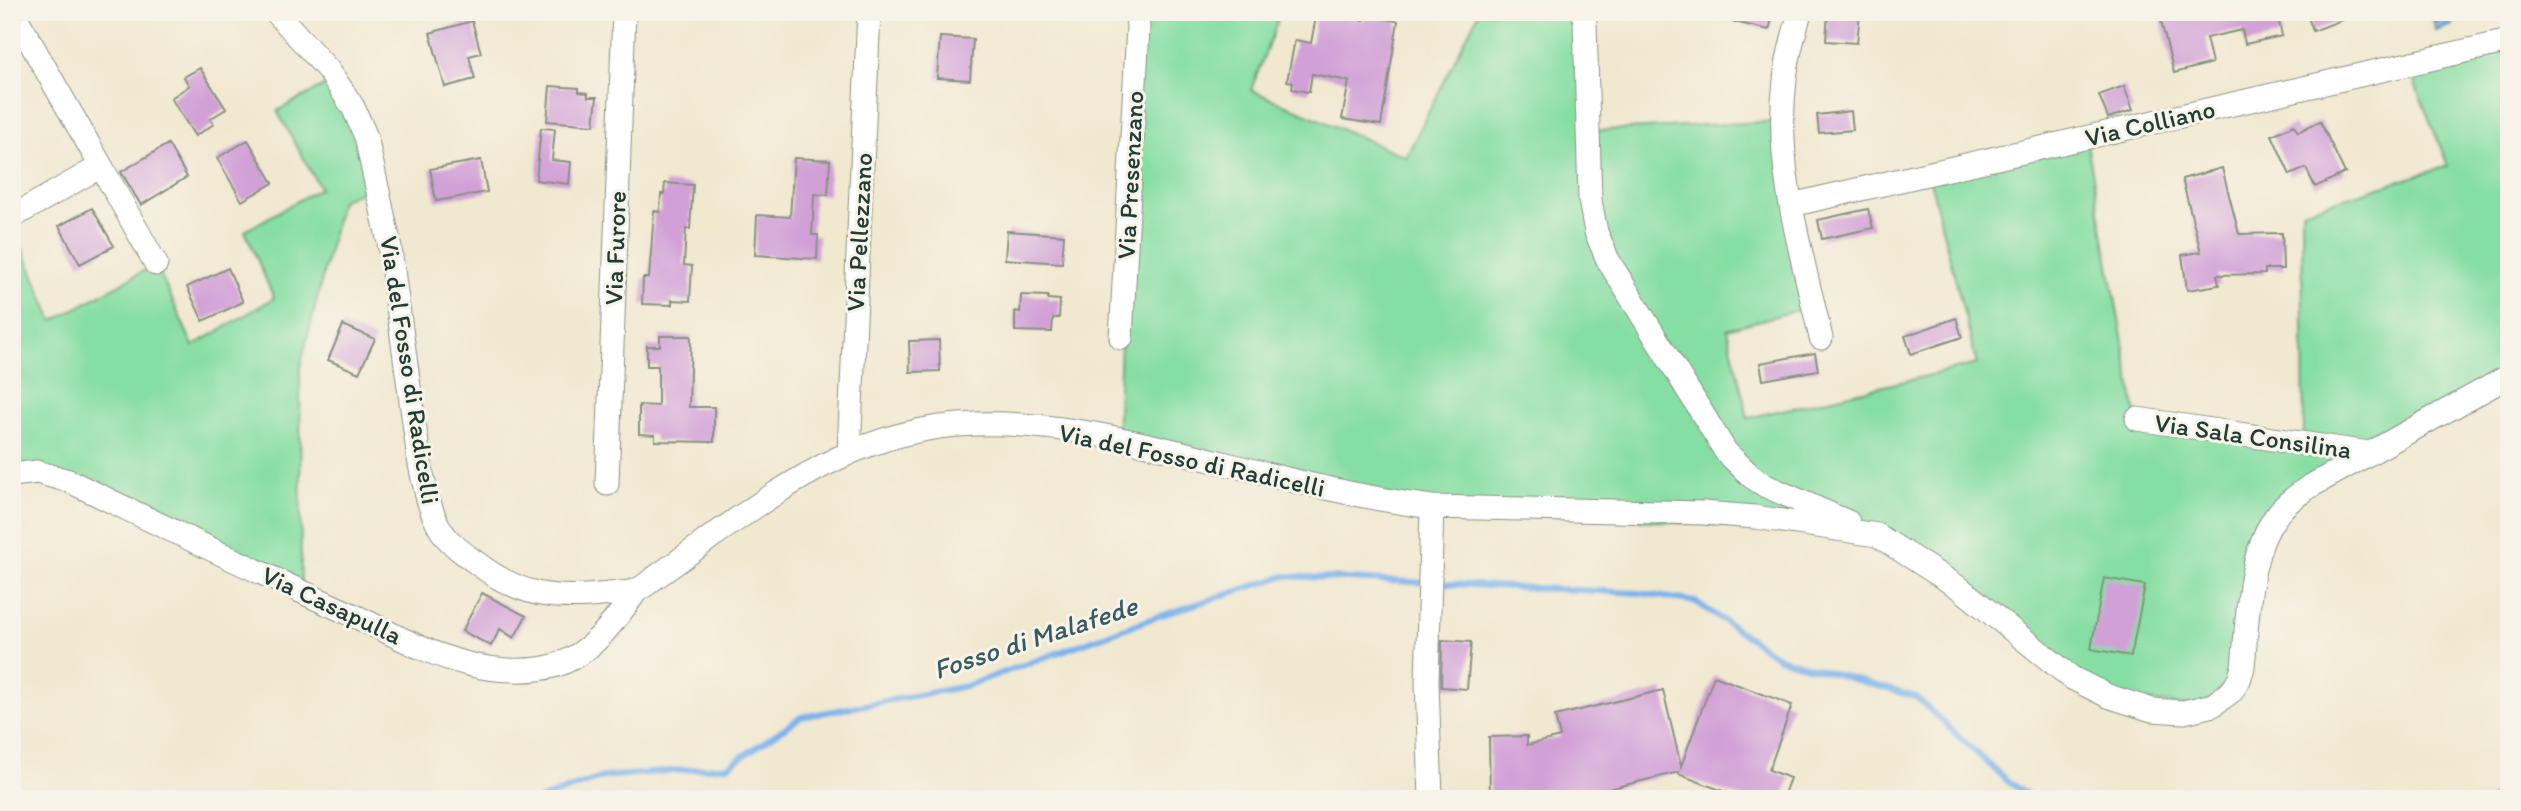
<svg xmlns="http://www.w3.org/2000/svg" width="2521" height="811" font-family="Itim,sans-serif">
  <rect width="100%" height="100%" fill="#f7f3e8"/>
  <filter id="ink" filterUnits="userSpaceOnUse"><feTurbulence type="fractalNoise" baseFrequency=".0143" numOctaves="2"/><feDisplacementMap in="SourceGraphic" scale="14" xChannelSelector="R" yChannelSelector="G"/><feConvolveMatrix kernelMatrix="1 2 1 2 8 2 1 2 1" color-interpolation-filters="sRGB"/></filter>
  <filter id="wash" filterUnits="userSpaceOnUse"><feTurbulence type="fractalNoise" baseFrequency=".00686" numOctaves="4" result="noise"/><feDisplacementMap in="SourceGraphic" scale="28" xChannelSelector="R" yChannelSelector="G"/><feGaussianBlur stdDeviation="1.57" result="paint"/><feColorMatrix in="noise" values="0 0 0 0 0 0 0 0 0 0 0 0 0 0 0 0 0 1.4 0 .05"/><feComposite in="paint" operator="in"/></filter>
  <g filter="url(#wash)">
    <rect width="100%" height="100%" fill="#f1e8d0"/>
    <path fill="#85dea3" stroke="#528e6c" stroke-width="2" d="M 1135,12 L 1281,12 L 1251,90 L 1406,157 L 1479,12 L 1581,12 L 1588,131 L 1783,121 L 1814,306 L 1727,329 L 1748,418 L 1977,364 L 1928,173 L 2086,138 L 2137,419 L 2304,443 L 2302,211 L 2448,166 L 2407,64 L 2509,41 L 2509,389 L 2369,453 L 2268,508 L 2243,667 L 2203,708 L 2108,696 L 1877,535 L 1432,507 L 1117,438 Z
      M 335,80 L 378,183 L 341,201 L 300,368 L 301,592 L 69,481 L 12,476 L 12,224 L 53,321 L 156,264 L 193,346 L 274,298 L 245,231 L 320,188 L 277,111 Z"/>
    <path fill="#7bb4eb" stroke="#4d7890" stroke-width="2" d="M 2439,12 L 2448,12 L 2453,25 L 2436,31 L 2433,20 L 2441,17 Z"/>
    <g fill="none" stroke-linecap="round" stroke-linejoin="round">
      <path stroke="#7bb4eb" stroke-width="6" d="M 541,799 L 603,777 L 728,766 L 801,717 L 966,686 L 1156,617 L 1284,576 L 1639,593 L 1696,602 L 1779,658 L 1916,697 L 2007,781 L 2034,799
        M 2491,799 L 2509,785"/>
    </g>
    <g id="blocks">
      <path fill="#d1a0d7" d="M 1317,12 L 1364,20 L 1365,16 L 1398,21 L 1381,125 L 1342,119 L 1349,81 L 1312,74 L 1309,92 L 1292,89 L 1293,82 L 1287,81 L 1295,40 L 1311,43 Z
        M 1723,12 L 1774,12 L 1769,30 L 1722,19 Z
        M 1828,12 L 1860,12 L 1857,43 L 1826,41 Z
        M 2180,12 L 2277,12 L 2282,36 L 2245,44 L 2242,30 L 2206,38 L 2212,63 L 2174,73 L 2160,17 Z
        M 2306,12 L 2357,12 L 2358,14 L 2313,31 Z
        M 472,21 L 481,53 L 469,56 L 475,79 L 445,87 L 430,33 Z
        M 940,37 L 973,39 L 970,80 L 937,78 Z
        M 200,68 L 226,109 L 210,119 L 214,124 L 195,136 L 171,98 L 189,86 L 184,77 Z
        M 550,86 L 579,88 L 579,92 L 588,93 L 588,97 L 597,97 L 594,125 L 547,121 Z
        M 2124,86 L 2133,110 L 2108,118 L 2099,95 Z
        M 1851,111 L 1853,130 L 1819,133 L 1817,115 Z
        M 2320,121 L 2345,173 L 2315,187 L 2306,168 L 2290,175 L 2272,135 L 2294,125 L 2298,132 Z
        M 541,128 L 555,129 L 552,160 L 571,162 L 569,184 L 536,180 Z
        M 248,140 L 273,183 L 242,201 L 217,158 Z
        M 168,144 L 187,177 L 141,205 L 121,172 Z
        M 794,158 L 830,160 L 828,195 L 814,194 L 812,235 L 818,235 L 817,259 L 755,255 L 757,215 L 790,217 Z
        M 481,160 L 487,192 L 436,201 L 430,169 Z
        M 2222,168 L 2239,234 L 2282,233 L 2283,269 L 2265,269 L 2265,274 L 2217,275 L 2219,285 L 2187,290 L 2182,255 L 2201,252 L 2182,179 Z
        M 665,183 L 693,185 L 690,229 L 686,229 L 684,265 L 692,266 L 690,301 L 672,300 L 672,305 L 642,304 L 643,278 L 649,278 L 654,211 L 660,212 L 661,194 L 664,194 Z
        M 92,208 L 114,246 L 80,264 L 59,226 Z
        M 1868,209 L 1873,228 L 1822,239 L 1818,220 Z
        M 1007,231 L 1064,235 L 1062,263 L 1005,259 Z
        M 228,268 L 243,302 L 203,321 L 187,287 Z
        M 1021,295 L 1048,296 L 1048,299 L 1060,300 L 1059,318 L 1053,318 L 1052,332 L 1015,331 L 1015,311 L 1020,312 Z
        M 1956,318 L 1962,337 L 1911,354 L 1905,336 Z
        M 343,325 L 375,339 L 359,373 L 328,360 Z
        M 660,336 L 691,336 L 689,407 L 714,407 L 714,442 L 655,441 L 655,435 L 639,434 L 639,405 L 658,406 L 658,366 L 647,366 L 647,346 L 660,346 Z
        M 939,340 L 940,371 L 910,372 L 909,341 Z
        M 1815,353 L 1818,370 L 1763,380 L 1760,363 Z
        M 2104,578 L 2145,585 L 2131,656 L 2091,649 Z
        M 482,593 L 526,616 L 514,638 L 500,629 L 491,646 L 462,631 Z
        M 1442,640 L 1471,642 L 1467,689 L 1441,687 Z
        M 1714,676 L 1792,705 L 1769,770 L 1790,778 L 1782,799 L 1744,799 L 1678,774 L 1679,772 L 1567,799 L 1490,799 L 1489,737 L 1527,736 L 1527,745 L 1560,737 L 1555,716 L 1663,690 L 1681,766 Z"/>
    </g>
  </g>
  <g filter="url(#ink)">
    <use href="#blocks" fill-opacity="0" stroke="#889282" stroke-width="2"/>
    <g fill="none" stroke-linecap="round" stroke-linejoin="round">
      <g stroke="#889282" stroke-width="25">
        <path id="minor" d="M 276,12 L 329,71 L 353,107 L 366,137 L 389,242 L 419,459 C 424,483 428,509 441,530 C 449,543 462,552 474,561 C 519,596 553,601 609,594 C 617,593 629,593 637,590 C 643,588 650,581 656,577 C 673,565 690,553 707,540 C 793,480 867,427 976,424 C 1049,422 1121,438 1191,455 C 1271,475 1351,497 1432,507 L 1704,513 L 1755,517 L 1877,535 L 1961,589 L 2072,678 L 2108,696 L 2152,710 L 2184,712 L 2213,705 L 2232,691 L 2239,680 L 2243,667 C 2248,620 2247,549 2280,511 C 2288,501 2298,495 2309,487 L 2509,376
          M 1583,12 L 1585,21 L 1590,200 L 1596,232 L 1608,260 L 1726,452 L 1752,477 L 1766,486 L 1848,522
          M 1800,12 C 1794,35 1787,57 1785,80 C 1774,167 1802,254 1821,338
          M 101,166 L 156,264
          M 1791,205 L 2509,41
          M 12,217 L 101,166 L 13,12
          M 1121,338 L 1138,28 L 1137,12
          M 2137,419 L 2369,453
          M 849,452 L 869,12
          M 12,475 L 37,472 L 69,481 C 161,525 253,570 346,612 C 386,630 426,654 468,664 C 495,671 531,673 557,665 C 593,653 616,619 637,590
          M 607,484 L 624,12
          M 1431,799 L 1427,682 L 1432,507"/>
      </g>
      <use href="#minor" stroke="#fff" stroke-width="23"/>
    </g>
  </g>
  <g text-anchor="middle" dominant-baseline="central" stroke-width="6" stroke-linejoin="round" paint-order="stroke">
    <g font-size="26" fill="#1f3d34" stroke="#f7f3e8">
      <text transform="translate(2150 123) rotate(-13)">Via Colliano</text>
      <text transform="translate(1130 175) rotate(-87)">Via Presenzano</text>
      <text transform="translate(859 232) rotate(-87)">Via Pellezzano</text>
      <text transform="translate(615 248) rotate(-88)">Via Furore</text>
      <text transform="translate(410 370) rotate(81)">Via del Fosso di Radicelli</text>
      <text transform="translate(2253 436) rotate(8)">Via Sala Consilina</text>
      <text transform="translate(1192 460) rotate(12)">Via del Fosso di Radicelli</text>
      <text transform="translate(332 605) rotate(25)">Via Casapulla</text>
    </g>
    <g font-size="28" font-style="italic" fill="#365b62" stroke="#f7f3e8">
      <text transform="translate(1035 637) rotate(-18)">Fosso di Malafede</text>
    </g>
  </g>
  <rect width="2521" height="811" fill="none" stroke="#f7f3e8" stroke-width="42"/>
</svg>
